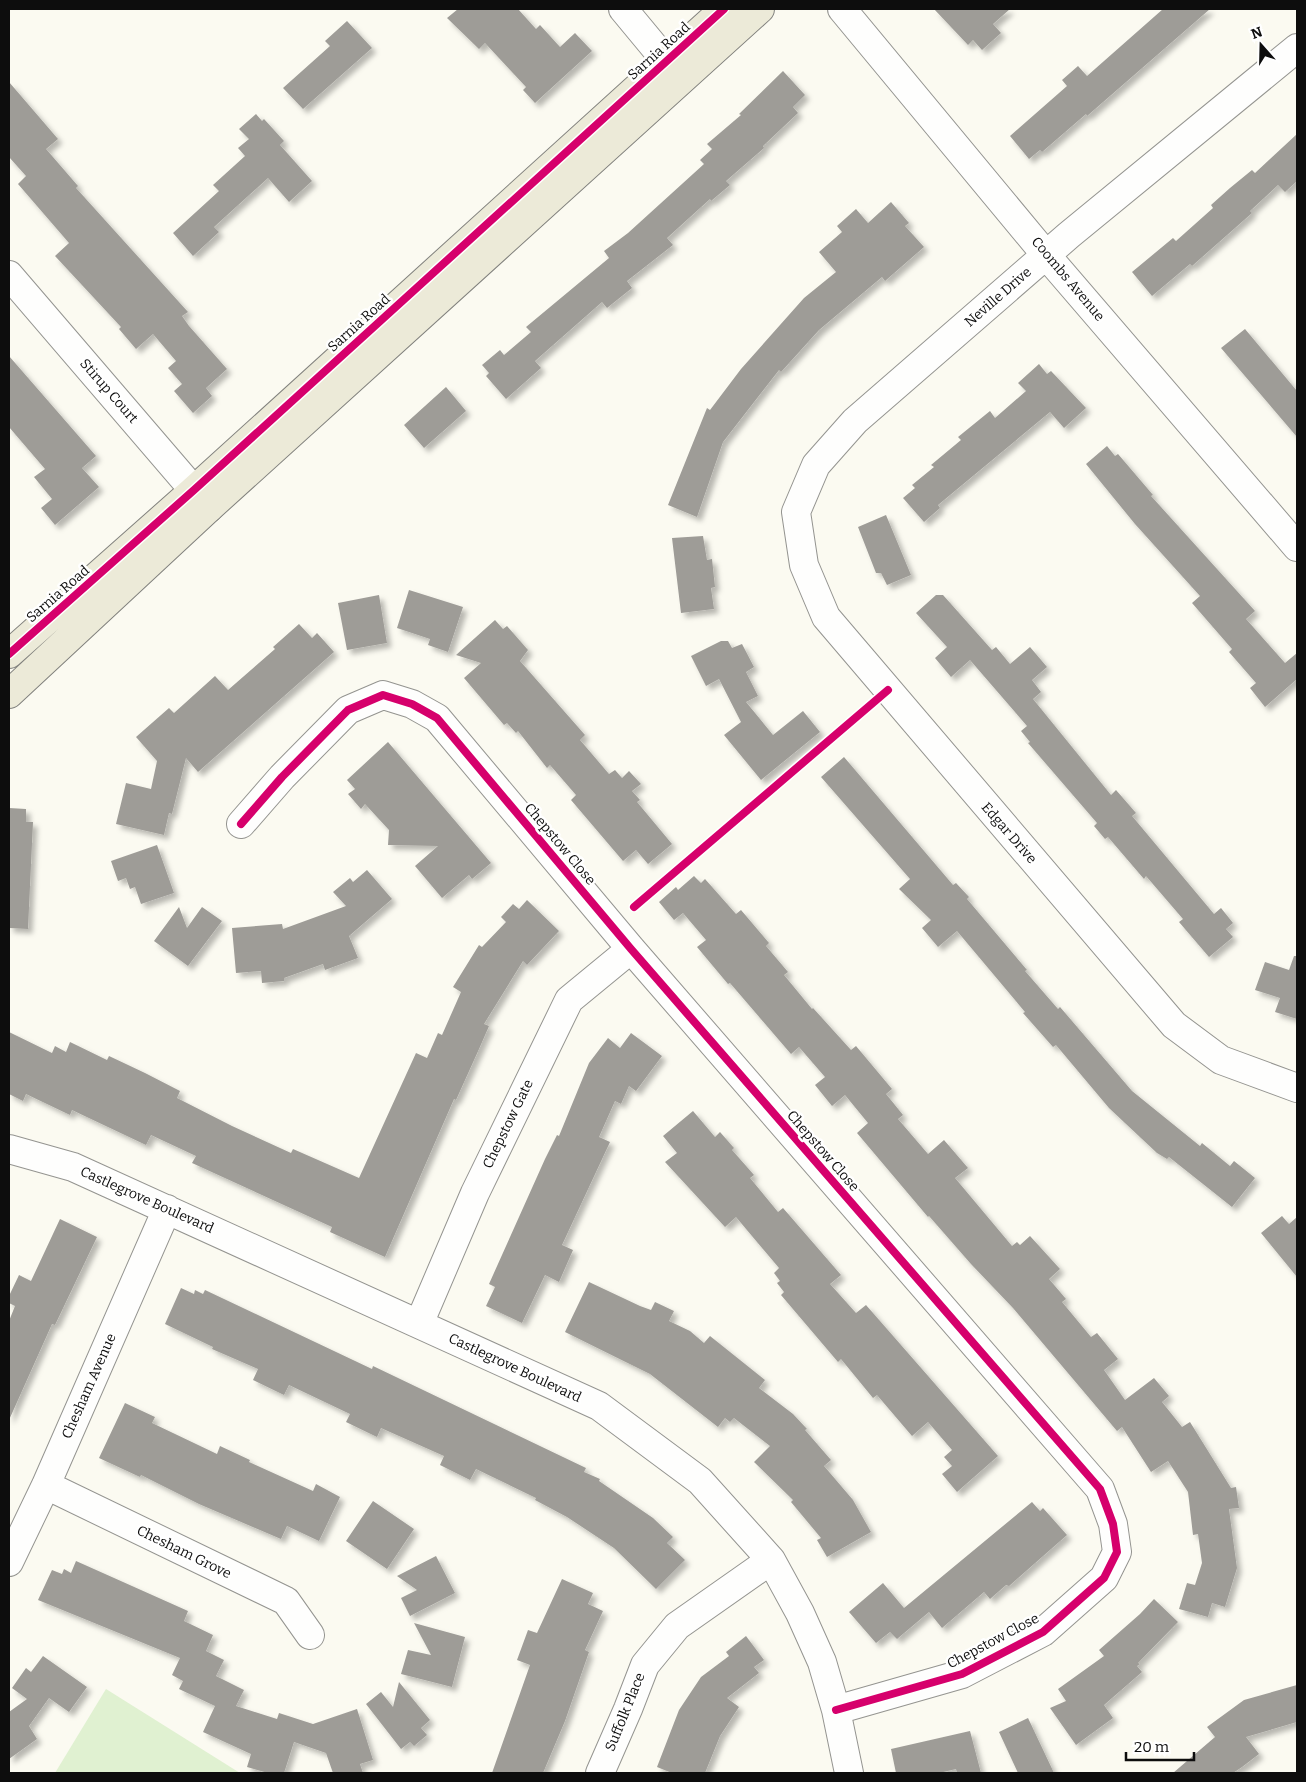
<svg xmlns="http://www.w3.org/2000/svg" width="1306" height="1782" font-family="Bitter,serif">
  <defs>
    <filter id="shadow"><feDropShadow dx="4.5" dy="4.5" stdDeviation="2.5" flood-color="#0004"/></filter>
  </defs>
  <rect width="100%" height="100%" fill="#fbfaf1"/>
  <path fill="#e0f1d1" d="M 106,1689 L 240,1773 L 55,1773 Z"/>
  <path fill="#9e9c97" filter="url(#shadow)" d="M 458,9 L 518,9 L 536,29 L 540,25 L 560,47 L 575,33 L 592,51 L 535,103 L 523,90 L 526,87 L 485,43 L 479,49 L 447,18 Z
    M 934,9 L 1010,9 L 993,24 L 1001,33 L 982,50 L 973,40 L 968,45 Z
    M 1163,9 L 1210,9 L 1087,116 L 1086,114 L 1042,152 L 1040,150 L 1029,159 L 1010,136 L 1067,86 L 1062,80 L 1078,66 L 1087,76 Z
    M 347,21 L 372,48 L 303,109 L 283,88 L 330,46 L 325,41 Z
    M 783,71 L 805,95 L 793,107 L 798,113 L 763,146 L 764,148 L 726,181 L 730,185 L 711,201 L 710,199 L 667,238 L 673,245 L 627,281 L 632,288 L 607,308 L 602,302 L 535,361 L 541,368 L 506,399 L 486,376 L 489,373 L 482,365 L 500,350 L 504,355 L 531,332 L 526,327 L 609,258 L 604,251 L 628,233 L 704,164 L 700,160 L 712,149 L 707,144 L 741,115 L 739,114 Z
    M 9,82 L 58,139 L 46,149 L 78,186 L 76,188 L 188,312 L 182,316 L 189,326 L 227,369 L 206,388 L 212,396 L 193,413 L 174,391 L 182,384 L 168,368 L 176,361 L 153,334 L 136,349 L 119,329 L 121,327 L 55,256 L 69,243 L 18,184 L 26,176 L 9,157 Z
    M 256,114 L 262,121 L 264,119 L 284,141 L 280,145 L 312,181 L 289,202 L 268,178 L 214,227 L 219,232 L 193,256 L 173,233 L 219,191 L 213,185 L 245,156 L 238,148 L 249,139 L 239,129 Z
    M 1297,134 L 1297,181 L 1285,192 L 1278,185 L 1250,211 L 1252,213 L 1192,266 L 1190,264 L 1152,296 L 1132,272 L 1173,238 L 1176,241 L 1213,208 L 1211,205 L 1230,188 L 1252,170 L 1255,173 Z
    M 891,202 L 909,223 L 905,226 L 924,247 L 885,281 L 882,277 L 819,330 L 781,372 L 779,370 L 723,442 L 697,517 L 668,505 L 707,408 L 710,410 L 741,369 L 804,298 L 836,272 L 819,252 L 842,232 L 837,226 L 856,209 L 868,223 Z
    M 1245,329 L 1297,391 L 1297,437 L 1221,348 Z
    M 9,356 L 96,456 L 82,468 L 99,487 L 55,525 L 41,508 L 52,499 L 34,477 L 45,469 L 9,427 Z
    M 1039,364 L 1047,374 L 1051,371 L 1086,408 L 1064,428 L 1050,412 L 938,505 L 940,508 L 924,522 L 903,498 L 915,488 L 912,485 L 934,467 L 931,465 L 961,440 L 958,437 L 990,411 L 995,418 L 1026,391 L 1018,383 Z
    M 446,387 L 466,411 L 424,448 L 404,425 Z
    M 1107,446 L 1115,456 L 1118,454 L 1153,495 L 1151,496 L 1255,611 L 1246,619 L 1285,663 L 1297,653 L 1297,679 L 1265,707 L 1250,688 L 1256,683 L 1229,652 L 1232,649 L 1192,603 L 1200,596 L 1135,524 L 1086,464 Z
    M 886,515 L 911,575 L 887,585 L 881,573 L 876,573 L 858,527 Z
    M 703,536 L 707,560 L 712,559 L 715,587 L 711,588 L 714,609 L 681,613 L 672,538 Z
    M 409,590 L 463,607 L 448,652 L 428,645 L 430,639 L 397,628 Z
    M 379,595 L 387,643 L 347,650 L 338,603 Z
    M 936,595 L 943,595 L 992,650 L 996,647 L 1010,664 L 1030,647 L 1047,667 L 1032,680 L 1041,692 L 1033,699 L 1111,795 L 1116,790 L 1136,813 L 1132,816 L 1214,914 L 1221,908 L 1233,923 L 1226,929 L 1233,937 L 1209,957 L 1179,922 L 1183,919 L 1146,876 L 1144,879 L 1108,837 L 1105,839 L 1094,826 L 1097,823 L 1028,743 L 1030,742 L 1021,731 L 1027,726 L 970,660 L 951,677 L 935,658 L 947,647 L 916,613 Z
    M 495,620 L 503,629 L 507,626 L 528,650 L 520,661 L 585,735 L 580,740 L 609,774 L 615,770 L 622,778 L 629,771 L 641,784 L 632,791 L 640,800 L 637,802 L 672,844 L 648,864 L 636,850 L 623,861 L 571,800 L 576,795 L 550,765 L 547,768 L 518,731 L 516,733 L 507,723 L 504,725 L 464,678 L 481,663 L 456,655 Z
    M 299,624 L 312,638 L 317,633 L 334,652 L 198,772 L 186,758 L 172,814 L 169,813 L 164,835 L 116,824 L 126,783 L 151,789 L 157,761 L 136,737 L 169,708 L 174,713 L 215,676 L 228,690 L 275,649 L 273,647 Z
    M 721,641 L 728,641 L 732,648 L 742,644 L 754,667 L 746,672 L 758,696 L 746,702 L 773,735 L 803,711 L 820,732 L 761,780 L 724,735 L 741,722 L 719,679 L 706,686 L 691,656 Z
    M 388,742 L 491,863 L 472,879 L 469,875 L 442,898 L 415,866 L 438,846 L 388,845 L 389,830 L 365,804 L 361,809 L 348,794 L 355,789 L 347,780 Z
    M 844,757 L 953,885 L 956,883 L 969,897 L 967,899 L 1027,970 L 1025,971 L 1058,1009 L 1060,1007 L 1132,1091 L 1200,1146 L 1202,1143 L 1230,1166 L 1234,1161 L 1255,1178 L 1232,1207 L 1169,1157 L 1167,1159 L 1157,1153 L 1109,1108 L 1056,1045 L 1053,1047 L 1023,1013 L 1025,1012 L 957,931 L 938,947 L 922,928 L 931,920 L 899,889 L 910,879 L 821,777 Z
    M 9,808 L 26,809 L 26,822 L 33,822 L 28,929 L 9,928 Z
    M 157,845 L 174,893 L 141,904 L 135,887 L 130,889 L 126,878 L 118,881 L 111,861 Z
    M 367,870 L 392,899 L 349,936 L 358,958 L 325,970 L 323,964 L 284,978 L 284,981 L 262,983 L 261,971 L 236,973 L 232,928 L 282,924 L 283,929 L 346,906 L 333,892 L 350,878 L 353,882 Z
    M 694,876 L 701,883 L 705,879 L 736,914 L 741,910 L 769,943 L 766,946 L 788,972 L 784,975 L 812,1009 L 813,1008 L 851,1050 L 856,1046 L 892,1089 L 886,1094 L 903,1115 L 898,1119 L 928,1154 L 944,1140 L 968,1168 L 955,1178 L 1012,1246 L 1017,1242 L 1020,1245 L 1030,1236 L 1060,1269 L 1049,1279 L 1066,1299 L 1062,1302 L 1091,1337 L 1097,1333 L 1118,1359 L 1104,1370 L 1125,1400 L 1154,1378 L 1169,1396 L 1162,1402 L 1182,1427 L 1190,1422 L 1231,1488 L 1236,1487 L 1239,1508 L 1229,1509 L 1237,1568 L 1225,1607 L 1212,1603 L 1208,1617 L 1179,1609 L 1187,1583 L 1195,1585 L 1202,1563 L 1198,1534 L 1193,1535 L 1188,1492 L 1168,1461 L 1151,1472 L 1122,1427 L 1117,1431 L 1013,1308 L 971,1264 L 929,1216 L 928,1217 L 857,1133 L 868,1123 L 845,1095 L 832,1106 L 815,1085 L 825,1077 L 799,1047 L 791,1054 L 730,983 L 728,984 L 697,947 L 706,940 L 683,913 L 674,920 L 659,902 L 676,887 L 678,890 Z
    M 527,900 L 559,931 L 527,965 L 523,961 L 484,1024 L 489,1026 L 479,1049 L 456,1100 L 454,1099 L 385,1257 L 330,1232 L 332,1227 L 192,1163 L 196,1156 L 151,1135 L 146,1145 L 72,1110 L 70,1115 L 26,1094 L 23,1101 L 9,1094 L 9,1032 L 52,1053 L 55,1046 L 66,1052 L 70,1042 L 107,1060 L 109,1056 L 145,1073 L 180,1091 L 177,1098 L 232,1126 L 291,1153 L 293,1149 L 359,1178 L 416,1053 L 427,1058 L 438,1033 L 442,1035 L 461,992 L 453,987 L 479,945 L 482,947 L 506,922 L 501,917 L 513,904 L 519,909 Z
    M 179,907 L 187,928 L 202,907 L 222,921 L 188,966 L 154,941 Z
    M 1294,956 L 1297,956 L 1297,1019 L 1275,1012 L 1280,998 L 1255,990 L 1265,962 L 1289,970 Z
    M 631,1033 L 662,1056 L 636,1091 L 629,1086 L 621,1104 L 615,1101 L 599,1137 L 610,1142 L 562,1245 L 573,1250 L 559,1282 L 545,1275 L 522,1323 L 486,1306 L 495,1287 L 489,1284 L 545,1159 L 557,1135 L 559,1136 L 589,1063 L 608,1038 L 620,1048 Z
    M 693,1111 L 715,1137 L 720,1132 L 734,1148 L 732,1150 L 754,1175 L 750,1178 L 778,1212 L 783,1208 L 841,1275 L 830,1284 L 856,1313 L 866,1305 L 998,1456 L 957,1492 L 942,1474 L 952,1466 L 944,1457 L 952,1450 L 928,1422 L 912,1436 L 877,1395 L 873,1398 L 841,1359 L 838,1362 L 781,1295 L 784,1292 L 777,1283 L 780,1281 L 774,1273 L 779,1268 L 736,1217 L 725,1227 L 665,1162 L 677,1153 L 663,1136 Z
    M 1282,1216 L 1289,1224 L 1297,1217 L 1297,1277 L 1261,1233 Z
    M 60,1219 L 97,1237 L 55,1325 L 52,1324 L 9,1420 L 9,1321 L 15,1306 L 9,1303 L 9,1296 L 19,1275 L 31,1281 Z
    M 589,1282 L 640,1306 L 651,1310 L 655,1302 L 674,1311 L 669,1321 L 690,1331 L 704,1343 L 710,1336 L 765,1380 L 759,1388 L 793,1414 L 807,1429 L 805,1430 L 831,1460 L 824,1466 L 853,1500 L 871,1532 L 827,1557 L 817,1540 L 821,1538 L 791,1502 L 793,1500 L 754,1462 L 770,1446 L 734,1418 L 730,1422 L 725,1418 L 718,1427 L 650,1374 L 565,1332 Z
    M 181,1288 L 194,1294 L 195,1290 L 203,1294 L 205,1290 L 372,1369 L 373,1366 L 586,1468 L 584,1472 L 600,1479 L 599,1481 L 653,1518 L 673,1537 L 667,1543 L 685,1560 L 656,1589 L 614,1548 L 567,1517 L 535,1500 L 536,1498 L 476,1469 L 470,1480 L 440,1465 L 444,1456 L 381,1428 L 377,1437 L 346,1422 L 350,1414 L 289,1385 L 284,1395 L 253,1380 L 258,1369 L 212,1349 L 213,1347 L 165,1324 Z
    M 125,1403 L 155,1417 L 152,1423 L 217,1454 L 220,1446 L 250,1460 L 249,1462 L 313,1491 L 316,1484 L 340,1497 L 319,1541 L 287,1526 L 281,1539 L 199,1504 L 141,1475 L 140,1477 L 99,1458 Z
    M 373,1501 L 414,1529 L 387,1569 L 346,1541 Z
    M 1032,1502 L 1040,1511 L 1043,1508 L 1067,1535 L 1009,1586 L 1006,1585 L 990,1599 L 984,1592 L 942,1628 L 929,1612 L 897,1639 L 890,1632 L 876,1643 L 849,1612 L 883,1583 L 904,1608 Z
    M 436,1556 L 455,1593 L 410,1616 L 401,1598 L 417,1590 L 397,1576 Z
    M 76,1561 L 188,1611 L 184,1621 L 213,1635 L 206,1651 L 224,1660 L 216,1676 L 244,1690 L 236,1706 L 277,1719 L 279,1713 L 313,1724 L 357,1709 L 373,1760 L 360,1764 L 363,1773 L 333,1773 L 326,1753 L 294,1742 L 284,1773 L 268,1773 L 247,1767 L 251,1754 L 203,1732 L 215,1706 L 179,1689 L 183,1681 L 172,1675 L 180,1658 L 38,1600 L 52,1570 L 62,1574 L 64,1569 L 71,1573 Z
    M 562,1579 L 593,1593 L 588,1604 L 603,1611 L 585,1650 L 589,1652 L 565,1721 L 543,1773 L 492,1773 L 530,1665 L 517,1660 L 528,1630 L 537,1633 Z
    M 1154,1599 L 1178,1622 L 1138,1663 L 1140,1664 L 1137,1666 L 1142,1672 L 1104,1705 L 1113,1718 L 1076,1745 L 1050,1708 L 1066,1701 L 1058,1689 L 1104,1656 L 1099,1650 L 1140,1614 Z
    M 414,1623 L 465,1637 L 452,1687 L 401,1674 L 408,1650 L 431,1655 Z
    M 746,1636 L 764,1660 L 754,1667 L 759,1673 L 727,1698 L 739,1707 L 720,1736 L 705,1773 L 672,1773 L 657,1767 L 679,1710 L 701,1677 L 729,1656 L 726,1652 Z
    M 43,1656 L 87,1687 L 69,1712 L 49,1698 L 29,1726 L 37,1739 L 9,1759 L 9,1712 L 27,1699 L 12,1688 L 26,1668 L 31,1672 Z
    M 399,1682 L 430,1720 L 421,1728 L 427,1735 L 414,1746 L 410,1742 L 401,1749 L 366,1704 L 381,1692 L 393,1707 Z
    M 1297,1685 L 1297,1722 L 1246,1737 L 1259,1754 L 1242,1767 L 1233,1773 L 1173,1773 L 1215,1737 L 1207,1727 L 1244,1700 Z
    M 1028,1718 L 1054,1773 L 1018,1773 L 999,1732 Z
    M 970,1731 L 981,1773 L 957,1773 L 956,1769 L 939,1773 L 896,1773 L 891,1749 Z"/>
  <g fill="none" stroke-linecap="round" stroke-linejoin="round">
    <g stroke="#949490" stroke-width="30">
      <path id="minor" d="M 623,9 L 681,79
        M 842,9 L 1046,255 L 1297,547
        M 1297,48 L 1069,235 L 855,421 L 816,465 L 796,512 L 804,565 L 826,617 L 1174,1025 L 1221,1060 L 1297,1088
        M 9,275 L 209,508
        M 241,824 L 282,777 L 348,710 L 383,695 L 412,704 L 437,718 L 631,949 L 1100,1489 L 1113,1524 L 1117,1552 L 1104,1578 L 1043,1632 L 962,1674 L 836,1710
        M 9,1149 L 73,1167 L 599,1406 L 700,1481 L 771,1560 L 800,1613 L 822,1662 L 836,1710 L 849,1773
        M 419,1324 L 475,1193 L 569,1000 L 631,949
        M 46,1485 L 286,1601 L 310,1635
        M 9,1562 L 46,1485 L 167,1209
        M 600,1773 L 628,1709 L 645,1665 L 677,1626 L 771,1560"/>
    </g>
    <g stroke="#81817d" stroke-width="30">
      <path id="major" d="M 9,654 L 194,490 L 724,9
        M 9,694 L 209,508 L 760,9"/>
    </g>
    <use href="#minor" stroke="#fefefd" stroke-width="28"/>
    <use href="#major" stroke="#ecead8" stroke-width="28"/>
    <g stroke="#fff" stroke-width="11">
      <path id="cycleway" d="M 9,654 L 194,490 L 724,9
        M 241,824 L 282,777 L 348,710 L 383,695 L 412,704 L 437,718 L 631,949 L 1100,1489 L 1113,1524 L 1117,1552 L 1104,1578 L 1043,1632 L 962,1674 L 836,1710
        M 634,907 L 888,690"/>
    </g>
    <use href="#cycleway" stroke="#d6006c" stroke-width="8"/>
  </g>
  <g text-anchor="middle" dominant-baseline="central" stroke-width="5" stroke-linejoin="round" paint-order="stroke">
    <g font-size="14" fill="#0d0d0d" stroke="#fff">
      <text transform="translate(659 51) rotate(-42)">Sarnia Road</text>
      <text transform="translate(1068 279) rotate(50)">Coombs Avenue</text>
      <text transform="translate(998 297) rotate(-41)">Neville Drive</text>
      <text transform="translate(359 323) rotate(-42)">Sarnia Road</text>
      <text transform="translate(109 391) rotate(49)">Stirup Court</text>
      <text transform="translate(58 594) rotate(-41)">Sarnia Road</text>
      <text transform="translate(1009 833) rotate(49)">Edgar Drive</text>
      <text transform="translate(560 844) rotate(50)">Chepstow Close</text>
      <text transform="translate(508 1124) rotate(-64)">Chepstow Gate</text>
      <text transform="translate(823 1151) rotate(49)">Chepstow Close</text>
      <text transform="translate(147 1200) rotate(24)">Castlegrove Boulevard</text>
      <text transform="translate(515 1368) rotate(25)">Castlegrove Boulevard</text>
      <text transform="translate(89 1386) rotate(-66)">Chesham Avenue</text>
      <text transform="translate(184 1552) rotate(26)">Chesham Grove</text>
      <text transform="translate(993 1641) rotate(-28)">Chepstow Close</text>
      <text transform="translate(625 1712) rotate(-68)">Suffolk Place</text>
    </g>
  </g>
  <rect width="1306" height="1782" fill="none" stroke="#0d0d0d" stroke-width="20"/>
  <g transform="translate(1261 45) rotate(340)" stroke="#ffffff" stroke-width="4" paint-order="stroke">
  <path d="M0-4L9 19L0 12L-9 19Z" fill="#0d0d0d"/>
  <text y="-8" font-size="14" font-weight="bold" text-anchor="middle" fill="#0d0d0d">N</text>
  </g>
  <path d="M1126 1752v8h68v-8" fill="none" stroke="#0d0d0d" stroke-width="2.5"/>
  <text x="1134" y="1752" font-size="15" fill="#0d0d0d" stroke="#ffffff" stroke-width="4" paint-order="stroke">20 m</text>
</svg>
